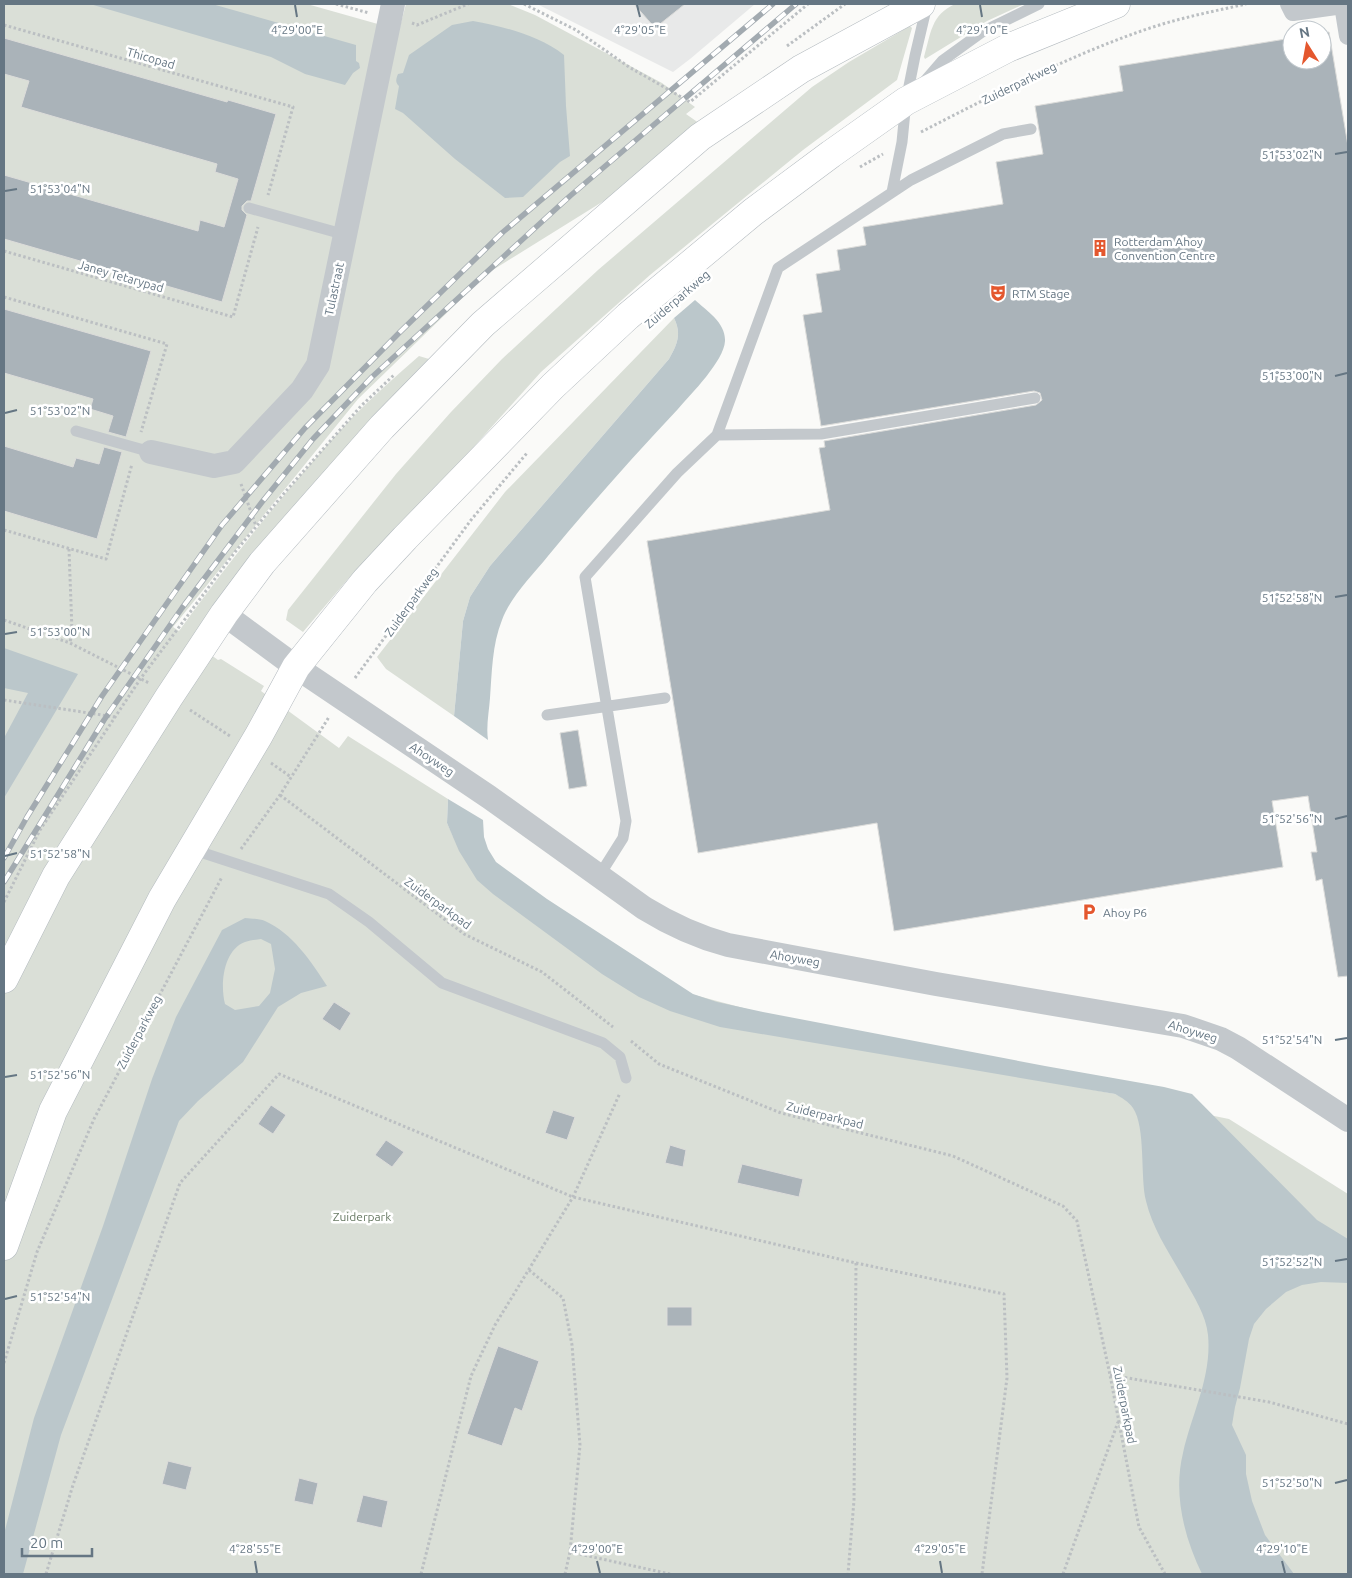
<svg xmlns="http://www.w3.org/2000/svg" width="1352" height="1578" font-family="Ubuntu,sans-serif">
  <rect width="100%" height="100%" fill="#fafaf8"/>
  <path fill="#e8e9e9" d="M 537,4 L 755,4 L 690,59 L 673,72 Z"/>
  <path fill="#dadfd7" d="M 4,4 L 307,4 L 399,30 L 406,4 L 508,4 L 535,15 L 662,83 L 695,107 L 686,114 L 713,133 L 488,273 L 358,399 L 173,627 L 179,631 C 232,558 288,487 349,421 C 371,398 395,377 419,356 L 429,359 L 192,641 L 218,660 L 221,659 L 264,686 L 261,691 L 339,748 L 348,736 L 448,799 L 447,823 L 453,836 L 672,989 L 951,1063 L 1115,1094 L 1121,1097 L 1229,1119 L 1348,1194 L 1348,1574 L 4,1574 Z
    M 955,4 L 1024,4 L 987,21 L 925,59 L 924,57 C 931,33 931,15 955,4 Z
    M 910,26 L 912,28 L 897,80 L 803,150 L 650,275 L 541,372 L 454,469 L 348,579 L 303,632 L 286,620 L 288,610 L 396,474 L 451,412 L 502,359 L 598,270 L 812,87 L 849,62 Z
    M 674,318 C 682,334 677,345 669,359 L 490,566 L 470,597 L 463,621 L 454,716 L 386,669 L 377,657 L 505,492 Z"/>
  <path fill="#bbc7cb" fill-rule="evenodd" d="M 90,4 L 212,4 L 356,45 L 356,61 L 359,63 L 360,68 L 353,73 L 345,85 L 305,74 L 271,57 Z
    M 473,21 C 505,27 538,35 564,55 L 566,106 L 570,156 L 560,162 L 523,197 L 505,198 L 455,159 L 403,113 L 395,109 L 399,86 C 395,82 396,79 398,74 L 403,73 L 409,55 L 452,25 Z
    M 695,300 C 707,311 726,323 725,341 C 724,361 691,394 678,409 C 633,457 590,505 548,556 C 532,576 511,596 502,620 C 492,645 492,672 490,698 C 489,712 486,726 488,740 L 454,716 L 463,621 L 470,597 L 490,566 L 669,359 C 677,345 682,334 674,318 Z
    M 4,648 L 78,674 L 4,798 L 4,738 L 28,693 L 4,688 Z
    M 448,799 L 483,820 L 484,837 L 488,849 L 496,862 L 547,899 L 693,994 L 717,1002 L 763,1012 L 1045,1066 L 1164,1087 L 1192,1094 L 1317,1220 L 1348,1239 L 1348,1283 L 1321,1282 L 1302,1285 L 1286,1292 L 1266,1309 L 1254,1324 L 1249,1339 L 1240,1388 L 1235,1407 L 1232,1425 L 1246,1455 L 1246,1474 L 1252,1501 L 1265,1535 L 1294,1574 L 1202,1574 C 1184,1537 1173,1494 1183,1453 C 1192,1413 1212,1377 1208,1335 C 1206,1315 1194,1297 1184,1279 C 1170,1254 1153,1230 1146,1201 C 1140,1178 1146,1127 1133,1108 C 1128,1101 1122,1098 1115,1094 L 720,1027 L 670,1011 L 639,997 L 602,974 L 493,894 L 477,880 L 459,851 L 447,823 Z
    M 245,918 C 251,919 259,918 265,921 C 292,933 311,961 327,986 L 301,993 L 278,1007 L 243,1062 L 198,1101 L 179,1121 L 61,1435 L 23,1574 L 4,1574 L 4,1534 L 34,1418 L 103,1226 L 152,1079 L 176,1017 L 222,930 ZM 261,939 L 271,944 L 275,969 L 270,993 L 259,1006 L 235,1010 L 225,1004 C 220,985 223,950 245,942 C 250,940 256,940 261,939 Z"/>
  <path fill="#aab3b9" stroke="#dcdcda" d="M 634,4 L 685,4 L 655,28 Z
    M 1329,32 L 1348,146 L 1348,976 L 1338,977 L 1322,879 L 1316,881 L 1311,852 L 1317,852 L 1308,796 L 1272,801 L 1283,867 L 894,931 L 877,823 L 698,853 L 647,541 L 830,510 L 819,448 L 825,447 L 824,441 L 1036,405 L 1042,400 L 1040,393 L 1034,391 L 821,426 L 803,315 L 822,312 L 816,274 L 840,270 L 837,250 L 866,245 L 863,227 L 1003,204 L 996,162 L 1043,154 L 1035,106 L 1123,91 L 1119,66 L 1292,38 L 1292,60 L 1322,60 L 1322,33 Z
    M 4,38 L 227,102 L 228,100 L 276,114 L 251,201 L 247,201 L 242,206 L 242,210 L 247,215 L 222,302 L 4,239 L 4,175 L 198,231 L 200,220 L 224,227 L 238,179 L 215,172 L 217,164 L 21,107 L 29,81 L 4,74 Z
    M 4,309 L 151,351 L 126,437 L 108,432 L 113,416 L 90,409 L 93,399 L 4,373 Z
    M 4,446 L 73,467 L 76,458 L 99,464 L 104,447 L 122,452 L 97,539 L 4,511 Z
    M 578,730 L 587,786 L 569,789 L 560,733 Z
    M 334,1002 L 351,1013 L 340,1031 L 322,1019 Z
    M 271,1105 L 286,1115 L 273,1134 L 258,1124 Z
    M 553,1110 L 575,1117 L 567,1140 L 545,1133 Z
    M 386,1140 L 404,1152 L 392,1167 L 375,1155 Z
    M 670,1145 L 686,1150 L 683,1167 L 665,1163 Z
    M 742,1164 L 803,1179 L 799,1197 L 737,1183 Z
    M 667,1307 L 692,1307 L 692,1326 L 667,1326 Z
    M 498,1346 L 539,1361 L 522,1411 L 515,1408 L 502,1446 L 467,1434 Z
    M 168,1461 L 192,1467 L 186,1490 L 162,1484 Z
    M 299,1478 L 318,1483 L 313,1505 L 294,1501 Z
    M 363,1495 L 388,1501 L 382,1528 L 356,1522 Z"/>
  <g fill="none" stroke-linecap="round" stroke-linejoin="round">
    <g stroke="#b3babf" stroke-width="29">
      <path id="secondary" d="M 4,979 L 56,876 L 169,697 L 224,614 L 262,563 L 382,427 L 483,324 L 700,137 L 801,69 L 921,4
        M 4,1246 L 53,1111 L 162,899 L 259,735 L 296,667 L 365,581 L 405,538 L 553,386 L 628,316 L 753,212 L 831,154 L 906,101 L 1008,48 L 1116,4"/>
    </g>
    <path stroke="#bbbfc2" stroke-width="3" stroke-dasharray="2.5 2.5" stroke-linecap="butt" d="M 336,4 L 369,13
      M 524,4 L 576,30 L 629,67 L 690,102 L 808,4
      M 412,23 L 417,25 L 468,4
      M 4,25 L 293,107 L 268,195
      M 787,46 L 845,4
      M 921,132 C 997,93 1072,54 1153,27 C 1184,17 1215,11 1246,4
      M 860,167 L 883,154
      M 4,251 L 233,317 L 258,227
      M 4,297 L 167,344 L 141,432
      M 241,484 L 256,526
      M 4,530 L 106,559 L 132,464
      M 69,549 L 72,631 L 70,643
      M 4,620 L 70,643 L 149,683
      M 355,678 L 471,520 L 527,453
      M 4,700 L 115,717
      M 190,710 L 230,736
      M 271,763 L 291,777
      M 280,795 L 464,934 L 542,972 L 613,1027
      M 241,849 L 280,795 L 329,717
      M 4,902 L 40,830 L 141,678 L 235,552 L 286,491 L 361,406 L 395,374
      M 631,1041 L 659,1064 L 781,1113 L 953,1156 L 1063,1206 L 1077,1221 L 1110,1375 L 1139,1527 L 1165,1574
      M 856,1263 L 1004,1294 L 1007,1378 L 982,1574
      M 529,1270 L 563,1298 L 572,1345 L 580,1445 L 570,1552 L 565,1574
      M 4,1363 L 37,1252 L 94,1119 L 222,877
      M 1110,1375 L 1269,1402 L 1348,1424
      M 570,1552 L 670,1574
      M 46,1574 L 73,1485 L 180,1183 L 279,1074 L 573,1197 L 856,1263 L 854,1500 L 848,1574
      M 421,1574 L 471,1376 L 495,1325 L 573,1197 L 620,1093
      M 1063,1574 L 1118,1422"/>
    <path stroke="#c3c8cc" stroke-width="11" d="M 923,83 L 942,61 L 982,32 L 1039,4
      M 892,192 L 902,142 L 906,101 L 915,56 L 927,5
      M 249,208 L 346,235
      M 76,431 L 151,452
      M 717,435 L 821,434 L 1035,398
      M 547,715 L 665,698
      M 191,849 L 329,894 L 369,922 L 442,983 L 603,1043 L 620,1057 L 626,1078
      M 599,876 L 623,838 L 626,821 L 585,577 L 677,473 L 717,435 L 778,268 L 911,180 L 1003,134 L 1031,129"/>
    <path stroke="#c3c8cc" stroke-width="18" d="M 1289,4 L 1293,12 L 1343,5 L 1348,36"/>
    <path stroke="#c3c8cc" stroke-width="24" d="M 151,452 L 214,466 L 234,462 L 302,390 L 318,365 L 393,4
      M 224,614 L 296,667 L 489,797 L 644,908 C 670,924 698,937 728,945 L 936,984 L 1183,1026 L 1221,1039 L 1238,1048 L 1348,1120"/>
    <use href="#secondary" stroke="#fff" stroke-width="28"/>
    <g stroke="#a2aab0" stroke-width="5.5">
      <path id="rail" d="M 4,858 L 27,817 L 102,696 L 172,596 L 222,525 L 305,428 L 400,332 L 503,232 L 773,4
        M 4,882 L 104,720 L 182,608 L 262,502 L 313,439 L 372,377 L 570,196 L 796,4"/>
    </g>
    <use href="#rail" stroke="#fff" stroke-width="4" stroke-dasharray="11" stroke-linecap="butt"/>
  </g>
  <path fill="none" stroke="#657683" stroke-width="2" d="M 295,5 L 297,17M 637,5 L 640,17M 980,5 L 982,17M 1335,154 L 1347,152M 5,191 L 17,189M 1335,376 L 1347,373M 5,413 L 17,410M 1335,597 L 1347,595M 5,634 L 17,632M 1335,819 L 1347,816M 5,856 L 17,853M 1335,1040 L 1347,1038M 5,1077 L 17,1075M 1335,1261 L 1347,1259M 5,1299 L 17,1296M 1335,1483 L 1347,1480M 255,1561 L 257,1573M 597,1561 L 600,1573M 940,1561 L 942,1573M 1282,1561 L 1285,1573"/>
  <defs>
    <g id="building-bare" transform="scale(1.35)"><path d="M-4-6H4V6H1V3H-1V6H-4ZM-2.5-4.3h1.7v1.8h-1.7ZM.8-4.3h1.7v1.8H.8ZM-2.5-1h1.7V.8h-1.7ZM.8-1h1.7V.8H.8Z" fill="#e4572e" stroke="#fff" stroke-width="2.5" paint-order="stroke"/></g>
    <g id="theatre-bare" transform="scale(1.35)"><path d="M-5-5.5Q0-4 5-5.5V0Q5 5 0 6Q-5 5-5 0ZM-3.3-2.5H-1v1.5H-3.3ZM1-2.5H3.3v1.5H1ZM-2.8 1Q0 5.5 2.8 1Z" fill="#e4572e" stroke="#fff" stroke-width="2.5" paint-order="stroke"/></g>
    <g id="parking-bare" transform="scale(1.35)"><path d="M-3.5-5.5H1a3.5 3.5 0 0 1 0 7H-1V5.5H-3.5ZM-1-3.4V-.6H.8a1.4 1.4 0 0 0 0-2.8Z" fill="#e4572e" stroke="#fff" stroke-width="2.5" paint-order="stroke"/></g>
  </defs>
  <g fill-rule="evenodd">
    <use href="#building-bare" x="1100" y="248"/>
    <use href="#theatre-bare" x="998" y="293"/>
    <use href="#parking-bare" x="1089" y="912"/>
  </g>
  <g text-anchor="middle" dominant-baseline="central" stroke-width="5" stroke-linejoin="round" paint-order="stroke">
    <g font-size="12" fill="#657683" stroke="#fff">
      <text transform="translate(151 58) rotate(16)">Thicopad</text>
      <text transform="translate(1019 83) rotate(-26)">Zuiderparkweg</text>
      <text transform="translate(121 276) rotate(16)">Janey Tetarypad</text>
      <text transform="translate(334 289) rotate(-78)">Tulastraat</text>
      <text transform="translate(677 299) rotate(-41)">Zuiderparkweg</text>
      <text transform="translate(411 602) rotate(-54)">Zuiderparkweg</text>
      <text transform="translate(432 759) rotate(34)">Ahoyweg</text>
      <text transform="translate(438 903) rotate(36)">Zuiderparkpad</text>
      <text transform="translate(795 958) rotate(10)">Ahoyweg</text>
      <text transform="translate(1193 1031) rotate(17)">Ahoyweg</text>
      <text transform="translate(139 1032) rotate(-62)">Zuiderparkweg</text>
      <text transform="translate(825 1115) rotate(14)">Zuiderparkpad</text>
      <text transform="translate(1125 1405) rotate(79)">Zuiderparkpad</text>
    </g>
    <g font-size="12" fill="#657683" stroke="#fff" text-anchor="start">
      <text x="1114" y="241">Rotterdam Ahoy<tspan x="1114" dy="14">Convention Centre</tspan></text>
      <text x="1012" y="293">RTM Stage</text>
      <text x="1103" y="912">Ahoy P6</text>
    </g>
    <g font-size="12" fill="#687a64" stroke="#fff">
      <text x="362" y="1216">Zuiderpark</text>
    </g>
  </g>
  <g font-size="12" text-anchor="middle" fill="#657683" stroke="#fff" stroke-width="5" stroke-linejoin="round" paint-order="stroke">
    <text x="297" y="34">4°29'00"E</text>
    <text x="640" y="34">4°29'05"E</text>
    <text x="982" y="34">4°29'10"E</text>
    <text x="1292" y="159">51°53'02"N</text>
    <text x="60" y="193">51°53'04"N</text>
    <text x="1292" y="380">51°53'00"N</text>
    <text x="60" y="415">51°53'02"N</text>
    <text x="1292" y="602">51°52'58"N</text>
    <text x="60" y="636">51°53'00"N</text>
    <text x="1292" y="823">51°52'56"N</text>
    <text x="60" y="858">51°52'58"N</text>
    <text x="1292" y="1044">51°52'54"N</text>
    <text x="60" y="1079">51°52'56"N</text>
    <text x="1292" y="1266">51°52'52"N</text>
    <text x="60" y="1301">51°52'54"N</text>
    <text x="1292" y="1487">51°52'50"N</text>
    <text x="255" y="1553">4°28'55"E</text>
    <text x="597" y="1553">4°29'00"E</text>
    <text x="940" y="1553">4°29'05"E</text>
    <text x="1282" y="1553">4°29'10"E</text>
  </g>
  <rect width="1352" height="1578" fill="none" stroke="#657683" stroke-width="10"/>
  <g transform="translate(1307 45) rotate(349)"><circle r="24" fill="#ffffff" stroke="#c1c8cd"/>
  <path d="M0-4L9 19L0 12L-9 19Z" fill="#e4572e"/>
  <text y="-8" font-size="14" font-weight="bold" text-anchor="middle" fill="#657683">N</text>
  </g>
  <path d="M22 1548v8h70v-8" fill="none" stroke="#657683" stroke-width="2.5"/>
  <text x="30" y="1548" font-size="15" fill="#657683" stroke="#ffffff" stroke-width="4" paint-order="stroke">20 m</text>
</svg>
